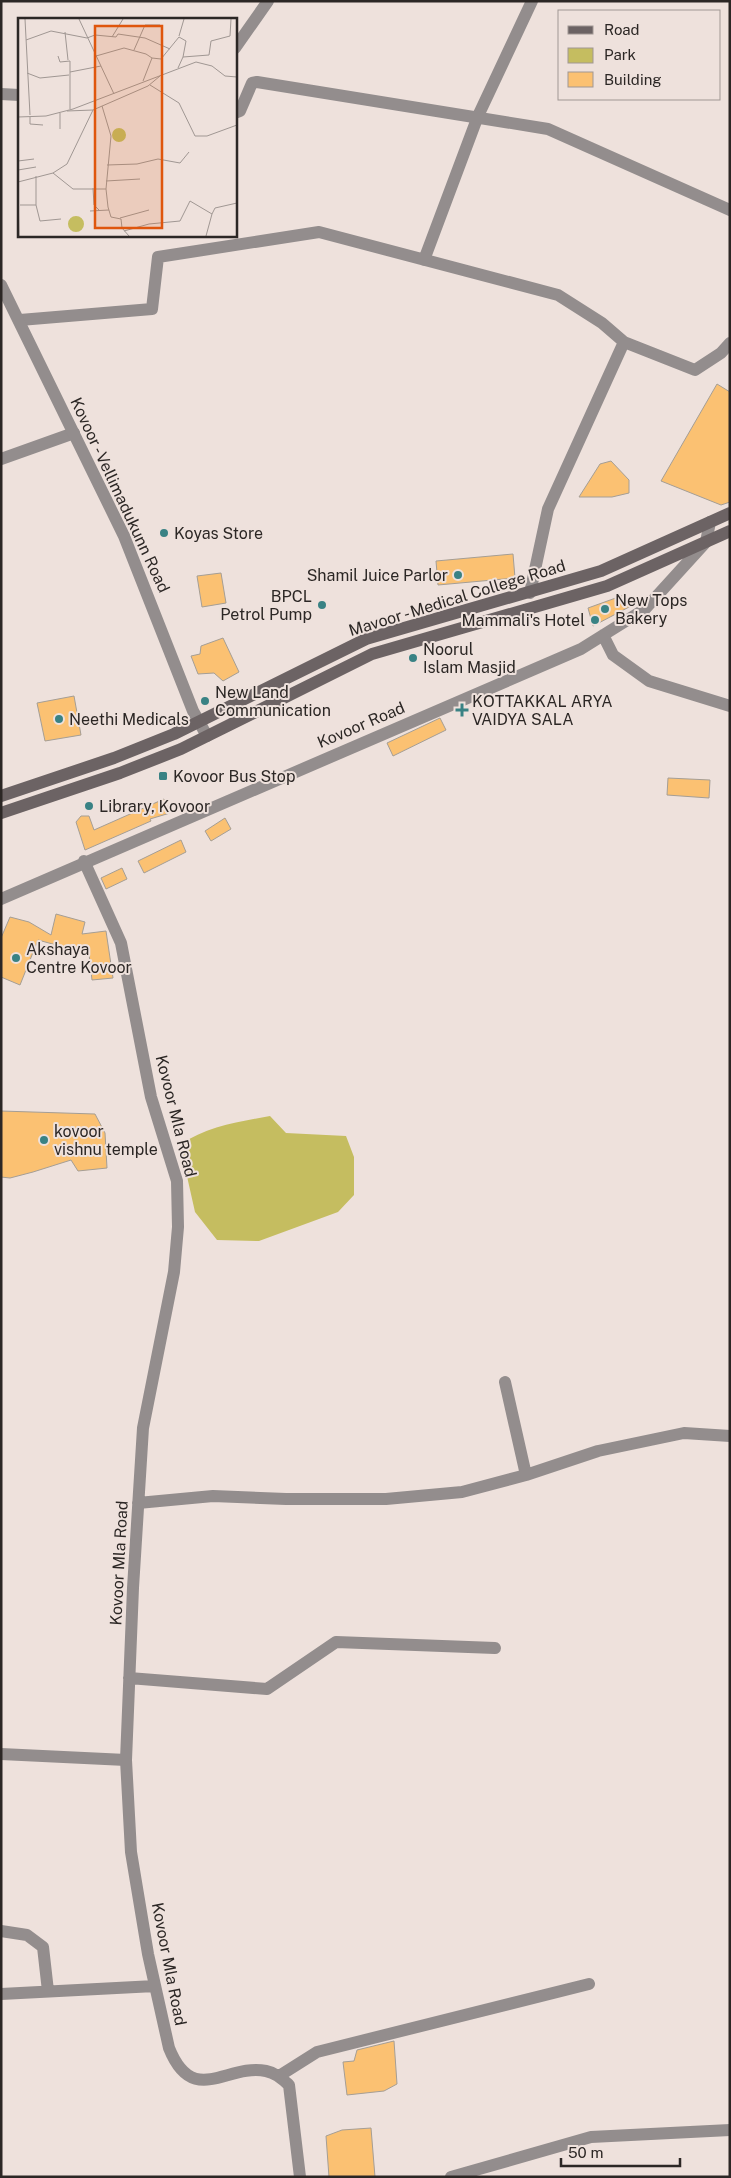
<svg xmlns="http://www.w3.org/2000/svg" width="731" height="2178" font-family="'Public Sans',sans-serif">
  <rect width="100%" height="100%" fill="#eee1dc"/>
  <path fill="#c5bd60" d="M 270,1116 L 286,1133 L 346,1136 L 354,1157 L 354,1195 L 338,1212 L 259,1241 L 217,1240 L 195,1212 L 180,1145 C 207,1126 238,1122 270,1116 Z"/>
  <path fill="#fbc172" stroke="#a59e95" d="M 717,384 L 730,392 L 730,502 L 721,505 L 661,481 Z
    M 611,461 L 629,480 L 629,493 L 612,497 L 579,497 L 600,464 Z
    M 513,554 L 515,578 L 438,585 L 436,561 Z
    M 221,573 L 226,603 L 202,607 L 197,576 Z
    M 624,595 L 631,606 L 593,626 L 588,608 Z
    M 223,638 L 239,672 L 223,681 L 214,673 L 198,674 L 191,656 L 200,654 L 201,646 Z
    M 74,696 L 81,735 L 45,741 L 37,703 Z
    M 440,718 L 446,730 L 393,756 L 387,743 Z
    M 668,778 L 710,780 L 709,798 L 667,795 Z
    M 164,799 L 170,813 L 150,819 L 151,821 L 85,850 L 76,822 L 81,816 L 89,816 L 94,830 Z
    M 225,818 L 231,829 L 211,841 L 205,831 Z
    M 181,840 L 186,852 L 144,873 L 138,861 Z
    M 122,868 L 127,879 L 106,889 L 101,878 Z
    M 56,914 L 85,922 L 82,934 L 106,931 L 113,978 L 92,980 L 89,954 L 38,940 L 20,985 L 1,977 L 1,938 L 10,917 L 29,922 L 51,935 Z
    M 1,1111 L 95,1114 L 105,1133 L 107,1168 L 78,1171 L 71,1160 L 33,1172 L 10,1178 L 1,1177 Z
    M 394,2041 L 397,2084 L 384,2091 L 347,2095 L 343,2062 L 354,2061 L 357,2050 Z
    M 371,2128 L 375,2177 L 329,2177 L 326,2136 L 342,2130 Z"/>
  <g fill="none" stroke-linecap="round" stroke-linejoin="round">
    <path stroke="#938d8d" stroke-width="12" d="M 235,48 L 268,1
      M 1,94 L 19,95
      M 235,113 L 240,111 L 252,83 L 257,82 L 548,129 L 730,210
      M 424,260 L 478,116 L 532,1
      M 20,320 L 152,309 L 158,257 L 319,232 L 558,295 L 602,323 L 624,342 L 548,509 L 530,593
      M 624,342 L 695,370 L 721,353 L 730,343
      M 1,459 L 74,433
      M 603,635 L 613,655 L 649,681 L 730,706
      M 84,861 L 121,943 L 151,1097 L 177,1181 L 178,1227 L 174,1272 L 143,1428 L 133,1588 L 126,1760 L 131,1852 L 148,1954 L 169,2048 C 193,2108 227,2063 266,2071 C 276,2073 282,2079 289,2085 L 300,2177
      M 1,899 L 581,649 L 645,609 L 706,542 L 710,522
      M 505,1382 L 526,1475
      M 138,1503 L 213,1496 L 286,1499 L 386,1499 L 462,1492 L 526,1475 L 598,1451 L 684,1433 L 730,1436
      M 129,1678 L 267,1689 L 336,1642 L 495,1648
      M 1,1754 L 126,1760
      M 1,1931 L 27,1935 L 43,1947 L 48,1991
      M 1,1994 L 155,1986
      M 279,2076 L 317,2052 L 589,1984
      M 451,2177 L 591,2137 L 730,2130"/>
    <path stroke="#938d8d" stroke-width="12" d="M 1,285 L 124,536 L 193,711 L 207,736"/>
    <path stroke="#6c6364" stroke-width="12" d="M 1,796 L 114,758 L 174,734 L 366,639 L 601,571 L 730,513
      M 1,813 L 120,773 L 181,749 L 372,654 L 607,586 L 730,531"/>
  </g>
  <g fill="#398284" stroke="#eee1dc" stroke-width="2">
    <circle cx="164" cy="533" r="5"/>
    <circle cx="458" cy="575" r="5"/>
    <circle cx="322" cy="605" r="5"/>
    <circle cx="605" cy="609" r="5"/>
    <circle cx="595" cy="620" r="5"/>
    <circle cx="413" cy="658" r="5"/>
    <circle cx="205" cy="701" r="5"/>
    <path d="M459.5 702.5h5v5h5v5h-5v5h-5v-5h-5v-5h5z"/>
    <circle cx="59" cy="719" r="5"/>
    <rect x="158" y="771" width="10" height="10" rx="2.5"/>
    <circle cx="89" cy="806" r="5"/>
    <circle cx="16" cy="958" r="5"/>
    <circle cx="44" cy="1140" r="5"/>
  </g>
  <g text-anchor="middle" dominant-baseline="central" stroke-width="4" stroke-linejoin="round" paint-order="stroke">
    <g font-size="16" fill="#2c2725" stroke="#eee1dc">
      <text transform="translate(120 495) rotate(65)">Kovoor - Vellimadukunn Road</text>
      <text transform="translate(457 598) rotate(-17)">Mavoor - Medical College Road</text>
      <text transform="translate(361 725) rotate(-23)">Kovoor Road</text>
      <text transform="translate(176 1116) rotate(76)">Kovoor Mla Road</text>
      <text transform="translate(119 1563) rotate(-87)">Kovoor Mla Road</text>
      <text transform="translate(169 1964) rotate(79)">Kovoor Mla Road</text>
    </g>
    <g font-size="16" fill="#2c2725" stroke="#eee1dc" text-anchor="start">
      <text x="174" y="533">Koyas Store</text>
      <text x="448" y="575" text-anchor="end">Shamil Juice Parlor</text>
      <text x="312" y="596" text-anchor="end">BPCL<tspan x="312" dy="18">Petrol Pump</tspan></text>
      <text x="615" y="600">New Tops<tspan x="615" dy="18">Bakery</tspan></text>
      <text x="585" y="620" text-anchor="end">Mammali's Hotel</text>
      <text x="423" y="649">Noorul<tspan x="423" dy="18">Islam Masjid</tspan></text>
      <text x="215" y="692">New Land<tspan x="215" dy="18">Communication</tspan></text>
      <text x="472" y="701">KOTTAKKAL ARYA<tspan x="472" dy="18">VAIDYA SALA</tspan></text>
      <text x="69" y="719">Neethi Medicals</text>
      <text x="173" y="776">Kovoor Bus Stop</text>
      <text x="99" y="806">Library, Kovoor</text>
      <text x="26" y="949">Akshaya<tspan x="26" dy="18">Centre Kovoor</tspan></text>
      <text x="54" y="1131">kovoor<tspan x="54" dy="18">vishnu temple</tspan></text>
    </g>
  </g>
  <g transform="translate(18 18)">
    <rect width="219" height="219" fill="#eee1dc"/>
    <path d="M94 117a7 7 0 1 1 14 0a7 7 0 1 1-14 0ZM50 206a8 8 0 1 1 16 0a8 8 0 1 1-16 0Z" fill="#c5bd60"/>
    <path fill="none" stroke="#a09793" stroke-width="1" d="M 7,1 L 12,97M 61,1 L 96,76M 47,14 L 50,42M 161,18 L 166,1M 94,19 L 105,1M 8,22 L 33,13 L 69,20 L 77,17 L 98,19 L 100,16 L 127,20 L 152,31M 116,32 L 127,7 L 142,7M 40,38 L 42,44 L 52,43 L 52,91M 78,38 L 106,30 L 128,36 L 134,40 L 125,63M 134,40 L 143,41 L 161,19 L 168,23 L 165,39M 160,50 L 165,39 L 191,37 L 193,23 L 212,18 L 213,1M 52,54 L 83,48M 9,55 L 22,60 L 51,57M 132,67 L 161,85 L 177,118 L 189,118 L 219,107M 84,88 L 93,118 L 88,171 L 90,189 L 93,199 L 103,201 L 104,210 L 111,218M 49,93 L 75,92 L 130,68 L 142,58M 42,95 L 42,111M 0,99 L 28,98 L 55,91 L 178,44 L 194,48 L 207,58 L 219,59M 12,99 L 12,106 L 25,107M 0,143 L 16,141M 89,147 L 119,146 L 140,141 L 162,145 L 171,134M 0,152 L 18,149M 35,155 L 55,171 L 88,171M 18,158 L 18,187M 88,163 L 122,161M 0,164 L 35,155 L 49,146 L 75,92M 75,170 L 76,187 L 81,192M 0,172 L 1,218M 2,187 L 18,187 L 22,203 L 43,201M 72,193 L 91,192M 102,200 L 131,192M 106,213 L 131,206 L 162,203 L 172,183 L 194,196 L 197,190 L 219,185M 188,218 L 194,196"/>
    <path fill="#df560d" fill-opacity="0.15" stroke="#df560d" stroke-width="2.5" d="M 77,8 L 144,8 L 144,210 L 77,210 Z"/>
    <rect width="219" height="219" fill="none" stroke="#2c2725" stroke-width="2.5"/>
  </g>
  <rect width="731" height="2178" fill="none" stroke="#2c2725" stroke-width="5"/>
  <rect x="558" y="10" width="162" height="90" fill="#eee1dc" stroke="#a09793"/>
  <rect x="568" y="26" width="25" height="8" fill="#6c6364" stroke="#a09793"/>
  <text x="604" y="35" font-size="15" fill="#2c2725">Road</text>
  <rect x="568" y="48" width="25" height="15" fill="#c5bd60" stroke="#a09793"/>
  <text x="604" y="60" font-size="15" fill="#2c2725">Park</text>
  <rect x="568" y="72" width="25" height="15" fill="#fbc172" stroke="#a09793"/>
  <text x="604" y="85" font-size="15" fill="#2c2725">Building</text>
  <path d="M561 2158v8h119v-8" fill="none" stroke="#2c2725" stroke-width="2.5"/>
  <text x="568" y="2158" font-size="15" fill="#2c2725" stroke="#eee1dc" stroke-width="4" paint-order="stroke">50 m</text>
</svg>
